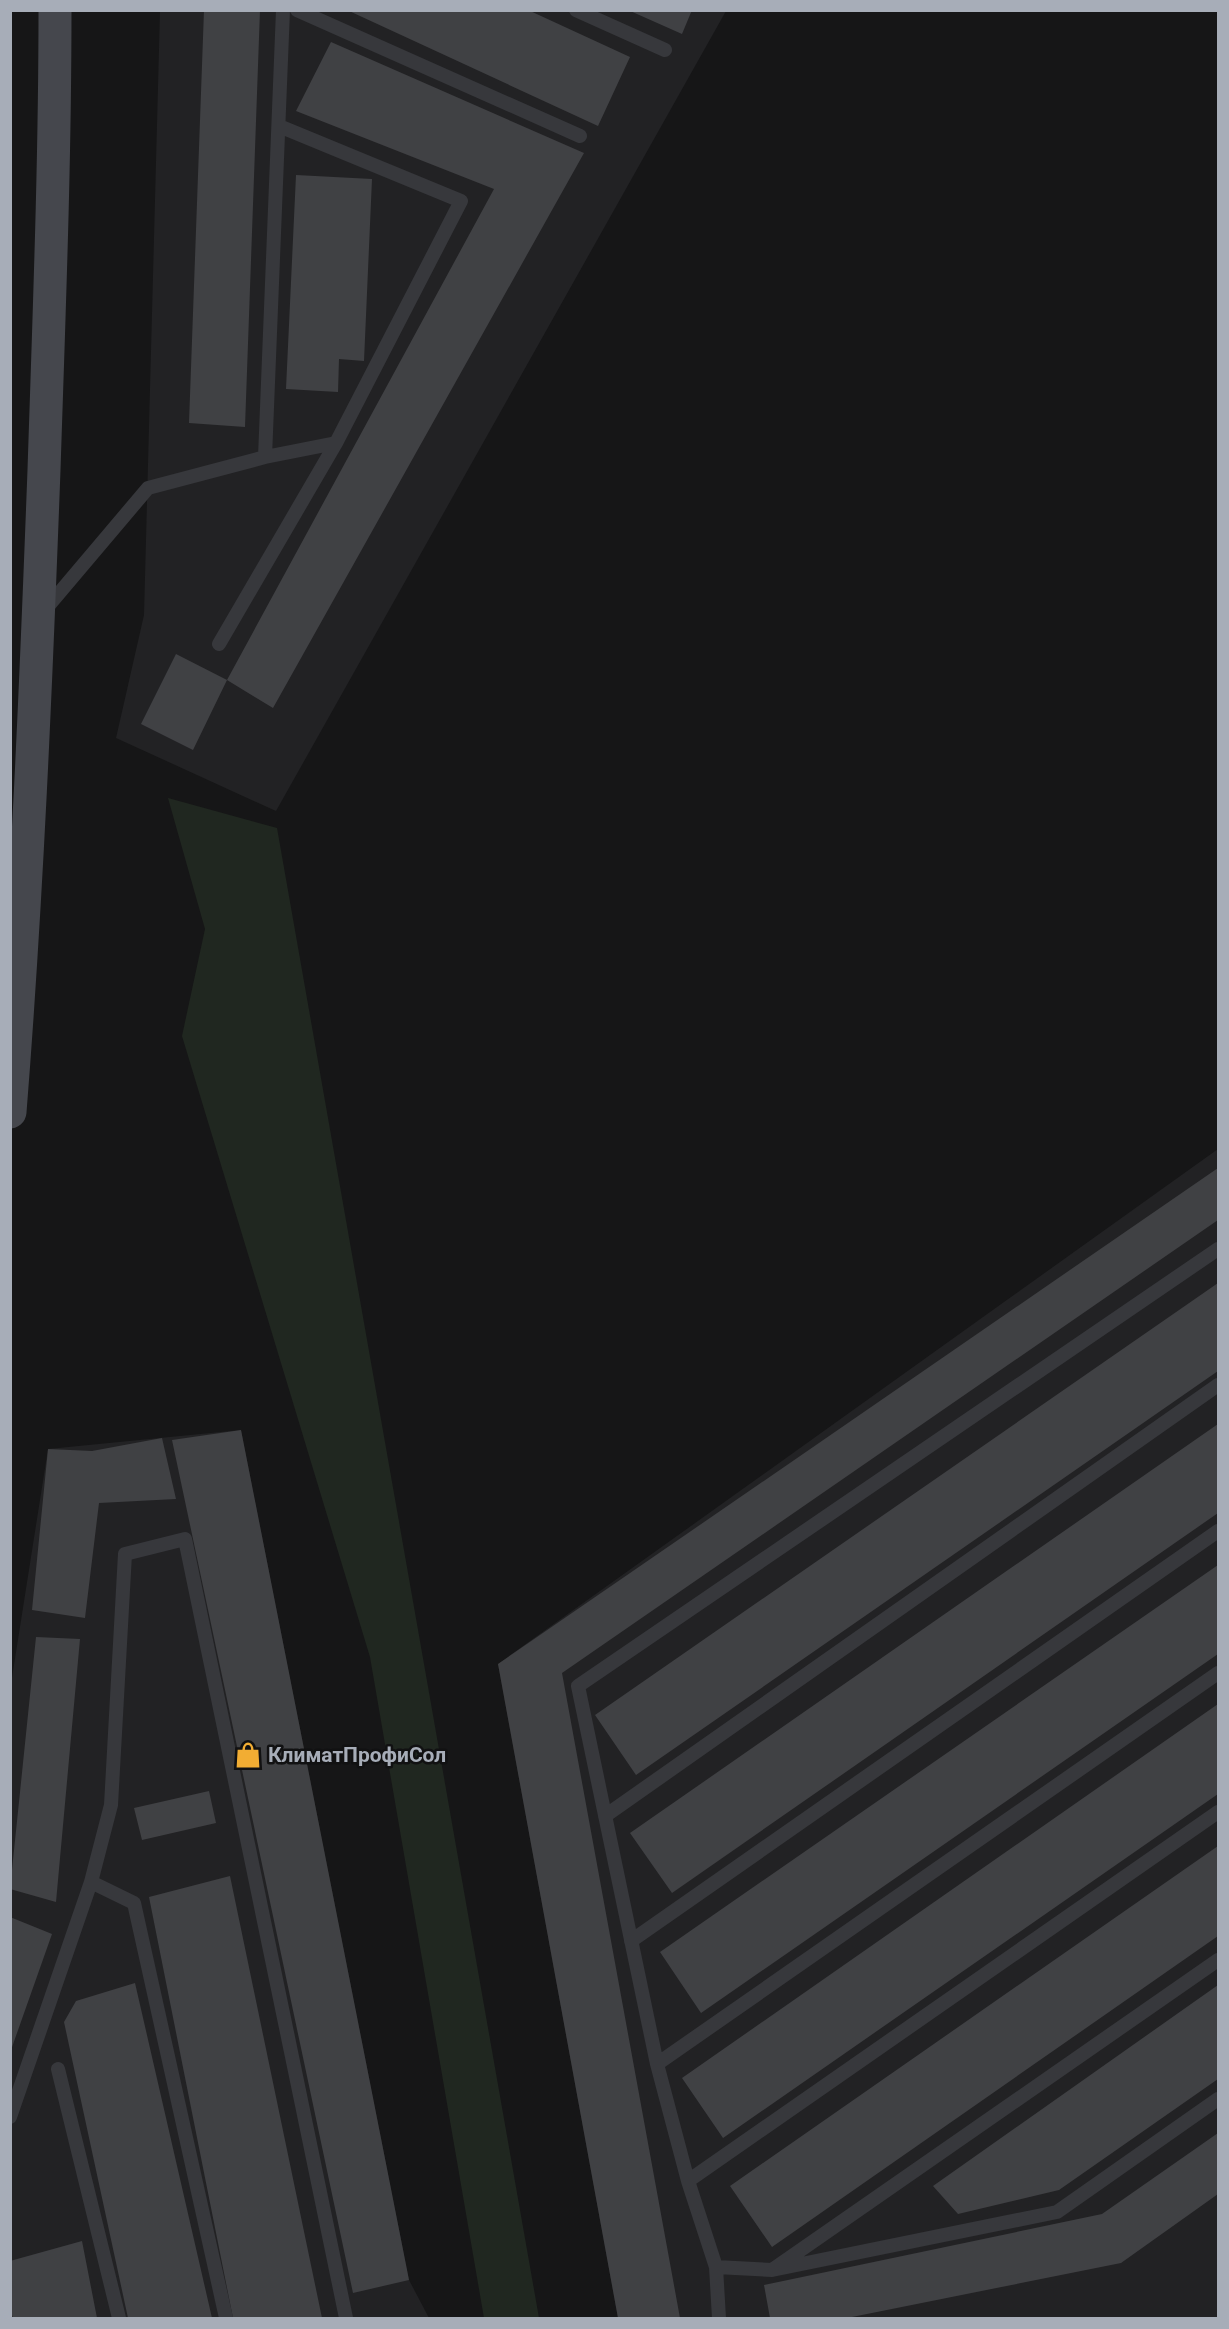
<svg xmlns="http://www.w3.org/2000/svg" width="1229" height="2329" font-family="Roboto,sans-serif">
  <rect width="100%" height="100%" fill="#161617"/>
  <path fill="#222224" d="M 160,11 L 726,11 L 276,811 L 116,738 L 144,615 Z
    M 1218,1149 L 1218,2318 L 618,2318 L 498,1664 Z
    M 241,1430 L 409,2280 L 429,2318 L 11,2318 L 11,1684 L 48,1449 Z"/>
  <path fill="#202720" d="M 168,798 L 277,828 L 539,2318 L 484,2318 L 370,1657 L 182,1036 L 205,929 Z"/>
  <path fill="#404144" d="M 204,10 L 260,10 L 245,427 L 189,423 Z
    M 347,10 L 528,10 L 630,57 L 598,126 Z
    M 628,10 L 692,10 L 682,34 Z
    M 331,42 L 584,153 L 273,708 L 227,680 L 494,189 L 296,111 Z
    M 296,175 L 372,179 L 364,361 L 339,359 L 338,392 L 286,389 Z
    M 176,654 L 227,680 L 193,750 L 141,724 Z
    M 1218,1168 L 1218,1220 L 562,1673 L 680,2318 L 618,2318 L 498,1664 Z
    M 1218,1283 L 1218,1371 L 636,1775 L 595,1715 Z
    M 1218,1424 L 1218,1513 L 672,1893 L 630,1833 Z
    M 241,1430 L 409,2280 L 353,2293 L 172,1440 Z
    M 162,1438 L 176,1499 L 99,1503 L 85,1618 L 32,1610 L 48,1449 L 92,1451 Z
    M 1218,1565 L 1218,1654 L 701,2013 L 660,1952 Z
    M 36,1637 L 80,1639 L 56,1902 L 10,1889 Z
    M 1218,1704 L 1218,1794 L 723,2138 L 682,2078 Z
    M 209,1791 L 216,1823 L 142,1840 L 134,1808 Z
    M 1218,1846 L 1218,1936 L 772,2247 L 730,2186 Z
    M 230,1876 L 322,2318 L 233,2318 L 149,1897 Z
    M 10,1917 L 52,1934 L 11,2050 L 10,2050 Z
    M 135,1983 L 212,2318 L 128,2318 L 64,2022 L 76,2001 Z
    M 1218,1985 L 1218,2079 L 1059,2190 L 958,2214 L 933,2186 Z
    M 1218,2133 L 1218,2194 L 1121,2263 L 847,2318 L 770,2318 L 764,2285 L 1102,2214 Z
    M 82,2241 L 97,2318 L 13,2318 L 10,2309 L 10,2261 Z"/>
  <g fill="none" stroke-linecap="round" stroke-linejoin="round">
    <path stroke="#37383c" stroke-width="14" d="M 297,10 L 580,136
      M 576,10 L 665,50
      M 265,457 L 336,443 L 461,201 L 279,126
      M 44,611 L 148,488 L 265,457 L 283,10
      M 219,644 L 336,443
      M 605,1816 L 1218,1385
      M 91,1882 L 134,1903 L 226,2318
      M 631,1941 L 1218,1531
      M 657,2064 L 1218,1673
      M 58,2069 L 119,2318
      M 10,2117 L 91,1882 L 111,1805 L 125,1554 L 185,1539 L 346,2318
      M 688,2181 L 1218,1812
      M 716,2267 L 772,2270 L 1057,2212 L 1218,2099
      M 772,2270 L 1218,1960
      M 719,2318 L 716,2267 L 688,2181 L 657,2064 L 578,1686 L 1218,1249"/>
    <path stroke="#45474d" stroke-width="33" d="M 10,1112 C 27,898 36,684 44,470 C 49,317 55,164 55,10"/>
  </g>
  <defs>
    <g id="shop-bare" transform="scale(2.07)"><path d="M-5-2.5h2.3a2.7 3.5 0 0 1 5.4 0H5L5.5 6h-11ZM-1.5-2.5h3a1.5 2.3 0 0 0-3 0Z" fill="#f2ad33" stroke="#111112" stroke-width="2.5" paint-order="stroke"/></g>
  </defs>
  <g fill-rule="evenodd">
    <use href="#shop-bare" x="248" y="1755"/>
  </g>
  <g text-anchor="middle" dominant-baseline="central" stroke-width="5" stroke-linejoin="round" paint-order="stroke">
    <g font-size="21" font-weight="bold" fill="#a7adb8" stroke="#111112" text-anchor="start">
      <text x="268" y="1755">КлиматПрофиСол</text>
    </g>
  </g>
  <rect width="1229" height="2329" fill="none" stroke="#a7adb8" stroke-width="24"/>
</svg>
